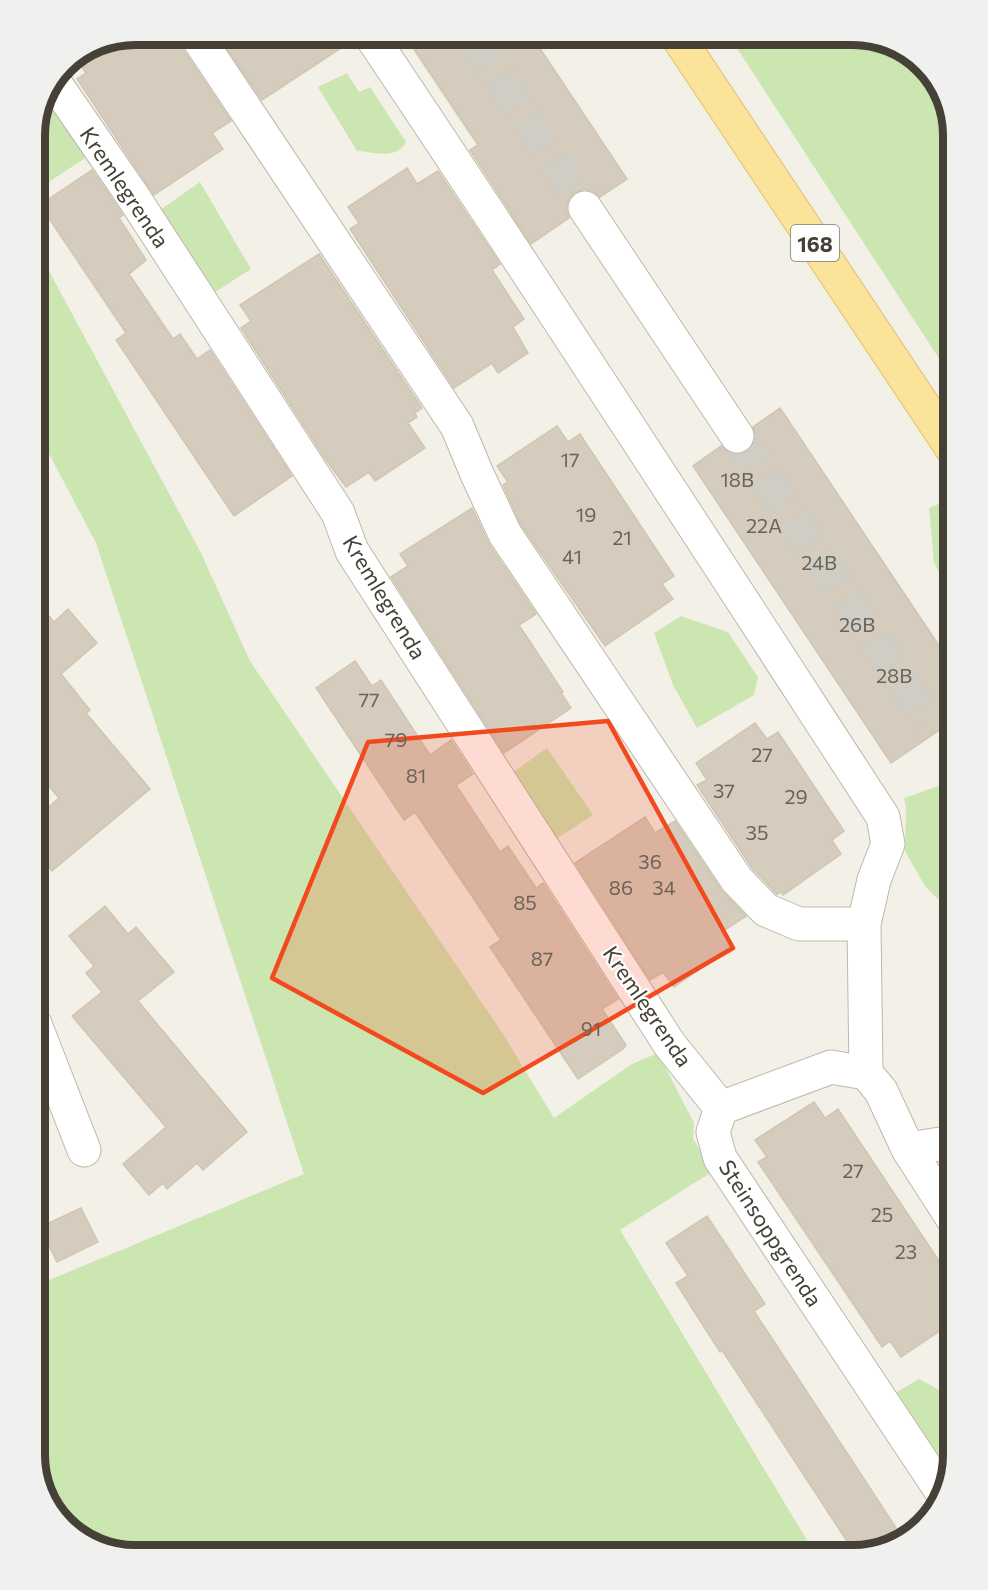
<svg xmlns="http://www.w3.org/2000/svg" width="988" height="1590" font-family="Commissioner,sans-serif">
  <rect width="100%" height="100%" fill="#f3f0e8"/>
  <path fill="#cce6b2" d="M 860,35 L 909,52 L 943,90 L 953,135 L 953,380 L 729,36 Z
    M 347,73 L 359,92 L 370,87 L 406,142 C 397,160 374,152 357,151 L 318,87 Z
    M 49,97 L 93,153 L 35,191 L 35,129 Z
    M 200,182 L 251,269 L 215,292 L 160,210 Z
    M 35,245 L 201,553 L 250,661 L 503,1034 L 554,1118 L 632,1064 L 658,1053 L 694,1123 L 693,1138 L 712,1172 L 620,1230 L 816,1555 L 129,1555 L 79,1539 L 45,1500 L 35,1455 L 35,1286 L 304,1174 L 96,543 L 35,427 Z
    M 948,500 L 953,508 L 953,601 L 934,562 L 929,508 Z
    M 681,616 L 728,632 L 758,677 L 754,695 L 697,728 L 673,685 L 654,633 Z
    M 547,748 L 593,815 L 556,839 L 511,774 Z
    M 953,781 L 953,915 L 925,886 L 905,851 L 906,807 L 904,798 Z
    M 919,1379 L 945,1393 L 953,1408 L 953,1456 L 951,1465 L 942,1472 L 892,1395 Z"/>
  <path fill="#d5ccbd" stroke="#cfc5b1" stroke-width="1.5" d="M 533,38 L 627,179 L 600,197 L 593,191 L 584,189 L 574,193 L 569,199 L 566,209 L 569,218 L 531,244 L 470,150 L 478,145 L 407,39 Z
    M 353,40 L 262,100 L 222,41 L 239,41 Z
    M 181,41 L 184,51 L 231,121 L 212,133 L 223,149 L 154,195 L 77,79 L 86,73 L 75,57 L 98,42 Z
    M 407,168 L 417,184 L 438,171 L 500,264 L 492,270 L 524,319 L 513,327 L 528,353 L 498,373 L 492,363 L 454,388 L 350,229 L 359,223 L 348,207 Z
    M 92,170 L 123,215 L 119,218 L 146,260 L 129,274 L 173,339 L 180,334 L 197,359 L 210,350 L 292,476 L 234,516 L 116,340 L 126,333 L 40,205 Z
    M 319,254 L 422,408 L 415,413 L 417,417 L 408,423 L 425,448 L 375,481 L 369,472 L 346,487 L 324,457 L 241,328 L 251,321 L 240,305 Z
    M 780,408 L 954,668 L 954,720 L 891,763 L 693,466 L 721,446 L 729,453 L 738,455 L 747,452 L 754,444 L 756,435 L 753,427 Z
    M 557,426 L 568,442 L 580,434 L 674,576 L 662,584 L 673,599 L 605,646 L 521,525 L 503,485 L 508,482 L 497,466 Z
    M 472,508 L 489,544 L 536,614 L 519,625 L 563,692 L 561,693 L 571,708 L 504,753 L 391,577 L 408,566 L 400,554 Z
    M 35,599 L 54,622 L 68,609 L 97,643 L 61,674 L 90,710 L 86,713 L 150,789 L 52,871 L 35,851 L 35,819 L 59,798 L 35,770 Z
    M 355,661 L 372,686 L 381,680 L 430,755 L 451,740 L 473,774 L 456,785 L 500,852 L 508,846 L 536,888 L 543,883 L 618,999 L 602,1009 L 626,1045 L 623,1049 L 578,1079 L 490,947 L 501,940 L 472,896 L 415,812 L 404,820 L 316,688 Z
    M 755,723 L 767,739 L 778,732 L 844,831 L 832,840 L 841,854 L 783,895 L 782,892 L 777,894 L 752,868 L 697,785 L 707,780 L 696,763 Z
    M 645,817 L 655,833 L 675,821 L 722,891 L 746,916 L 722,932 L 732,947 L 674,987 L 663,972 L 650,980 L 575,863 Z
    M 105,906 L 128,934 L 136,927 L 174,972 L 138,1001 L 247,1132 L 203,1170 L 197,1163 L 167,1189 L 163,1183 L 149,1195 L 123,1164 L 166,1127 L 72,1016 L 102,992 L 86,973 L 94,966 L 69,936 Z
    M 814,1102 L 825,1118 L 838,1109 L 953,1282 L 953,1322 L 901,1357 L 890,1341 L 882,1347 L 758,1162 L 767,1157 L 755,1140 Z
    M 81,1208 L 98,1242 L 57,1262 L 40,1227 Z
    M 707,1216 L 765,1304 L 754,1311 L 904,1540 L 898,1545 L 856,1555 L 722,1350 L 720,1352 L 676,1283 L 688,1276 L 666,1243 Z"/>
  <g fill="none" stroke-linecap="round" stroke-linejoin="round">
    <path stroke="#d0cdc5" stroke-width="33" stroke-dasharray="33 16" stroke-linecap="butt" d="M 472,38 L 585,208
      M 737,436 L 929,721"/>
    <g stroke="#beb8aa" stroke-width="35">
      <path id="minor" d="M 373,39 C 546,297 714,557 883,817 L 888,844 L 874,880 L 864,924 L 866,1073
        M 200,41 L 457,426 L 477,474 L 505,534 L 737,880 L 766,910 L 799,924 L 864,924
        M 55,83 L 132,195 L 338,513 L 352,551 L 670,1045 L 721,1108
        M 585,208 L 737,436
        M 35,1024 L 84,1150
        M 908,1149 L 953,1142
        M 942,1492 L 720,1158 L 713,1132 L 721,1108 L 831,1067 L 866,1073 L 881,1091 L 908,1149 L 953,1219"/>
    </g>
    <g stroke="#e0c269" stroke-width="35">
      <path id="major" d="M 677,36 L 953,450"/>
    </g>
    <use href="#minor" stroke="#fff" stroke-width="33"/>
    <use href="#major" stroke="#fbe499" stroke-width="33"/>
  </g>
  <path fill="#f3491f" fill-opacity="0.2" stroke="#f3491f" stroke-width="4.5" stroke-linejoin="round" d="M 608,721 L 733,948 L 483,1093 L 272,978 L 368,742 Z"/>
  <g text-anchor="middle" dominant-baseline="central" stroke-width="4.5" stroke-linejoin="round" paint-order="stroke">
    <g font-size="20" fill="#6a6458">
      <text x="570" y="459">17</text>
      <text x="737" y="479">18B</text>
      <text x="586" y="514">19</text>
      <text x="764" y="525">22A</text>
      <text x="622" y="537">21</text>
      <text x="572" y="556">41</text>
      <text x="819" y="562">24B</text>
      <text x="857" y="624">26B</text>
      <text x="894" y="675">28B</text>
      <text x="369" y="699">77</text>
      <text x="396" y="739">79</text>
      <text x="762" y="754">27</text>
      <text x="416" y="775">81</text>
      <text x="724" y="790">37</text>
      <text x="796" y="796">29</text>
      <text x="757" y="832">35</text>
      <text x="650" y="861">36</text>
      <text x="621" y="887">86</text>
      <text x="664" y="887">34</text>
      <text x="525" y="902">85</text>
      <text x="542" y="958">87</text>
      <text x="591" y="1028">91</text>
      <text x="853" y="1170">27</text>
      <text x="882" y="1214">25</text>
      <text x="906" y="1251">23</text>
    </g>
    <rect fill="#fff" stroke="#7e7a73" stroke-width="1.5" x="791" y="225" width="48" height="36" rx="4.5"/>
    <g font-size="21" font-weight="bold" fill="#464137">
      <text x="815" y="243">168</text>
    </g>
    <g font-size="22" fill="#464137" stroke="#fff">
      <text transform="translate(125 187) rotate(56)">Kremlegrenda</text>
      <text transform="translate(385 597) rotate(59)">Kremlegrenda</text>
      <text transform="translate(648 1006) rotate(56)">Kremlegrenda</text>
      <text transform="translate(771 1233) rotate(57)">Steinsoppgrenda</text>
    </g>
  </g>
  <path d="M0 0H988V1590H0ZM135 45H853A90 90 0 0 1 943 135V1455A90 90 0 0 1 853 1545H135A90 90 0 0 1 45 1455V135A90 90 0 0 1 135 45Z" fill="#f0f0ef" fill-rule="evenodd"/>
  <path fill="none" stroke="#464137" stroke-width="8" d="M135 45H853A90 90 0 0 1 943 135V1455A90 90 0 0 1 853 1545H135A90 90 0 0 1 45 1455V135A90 90 0 0 1 135 45Z"/>
</svg>
